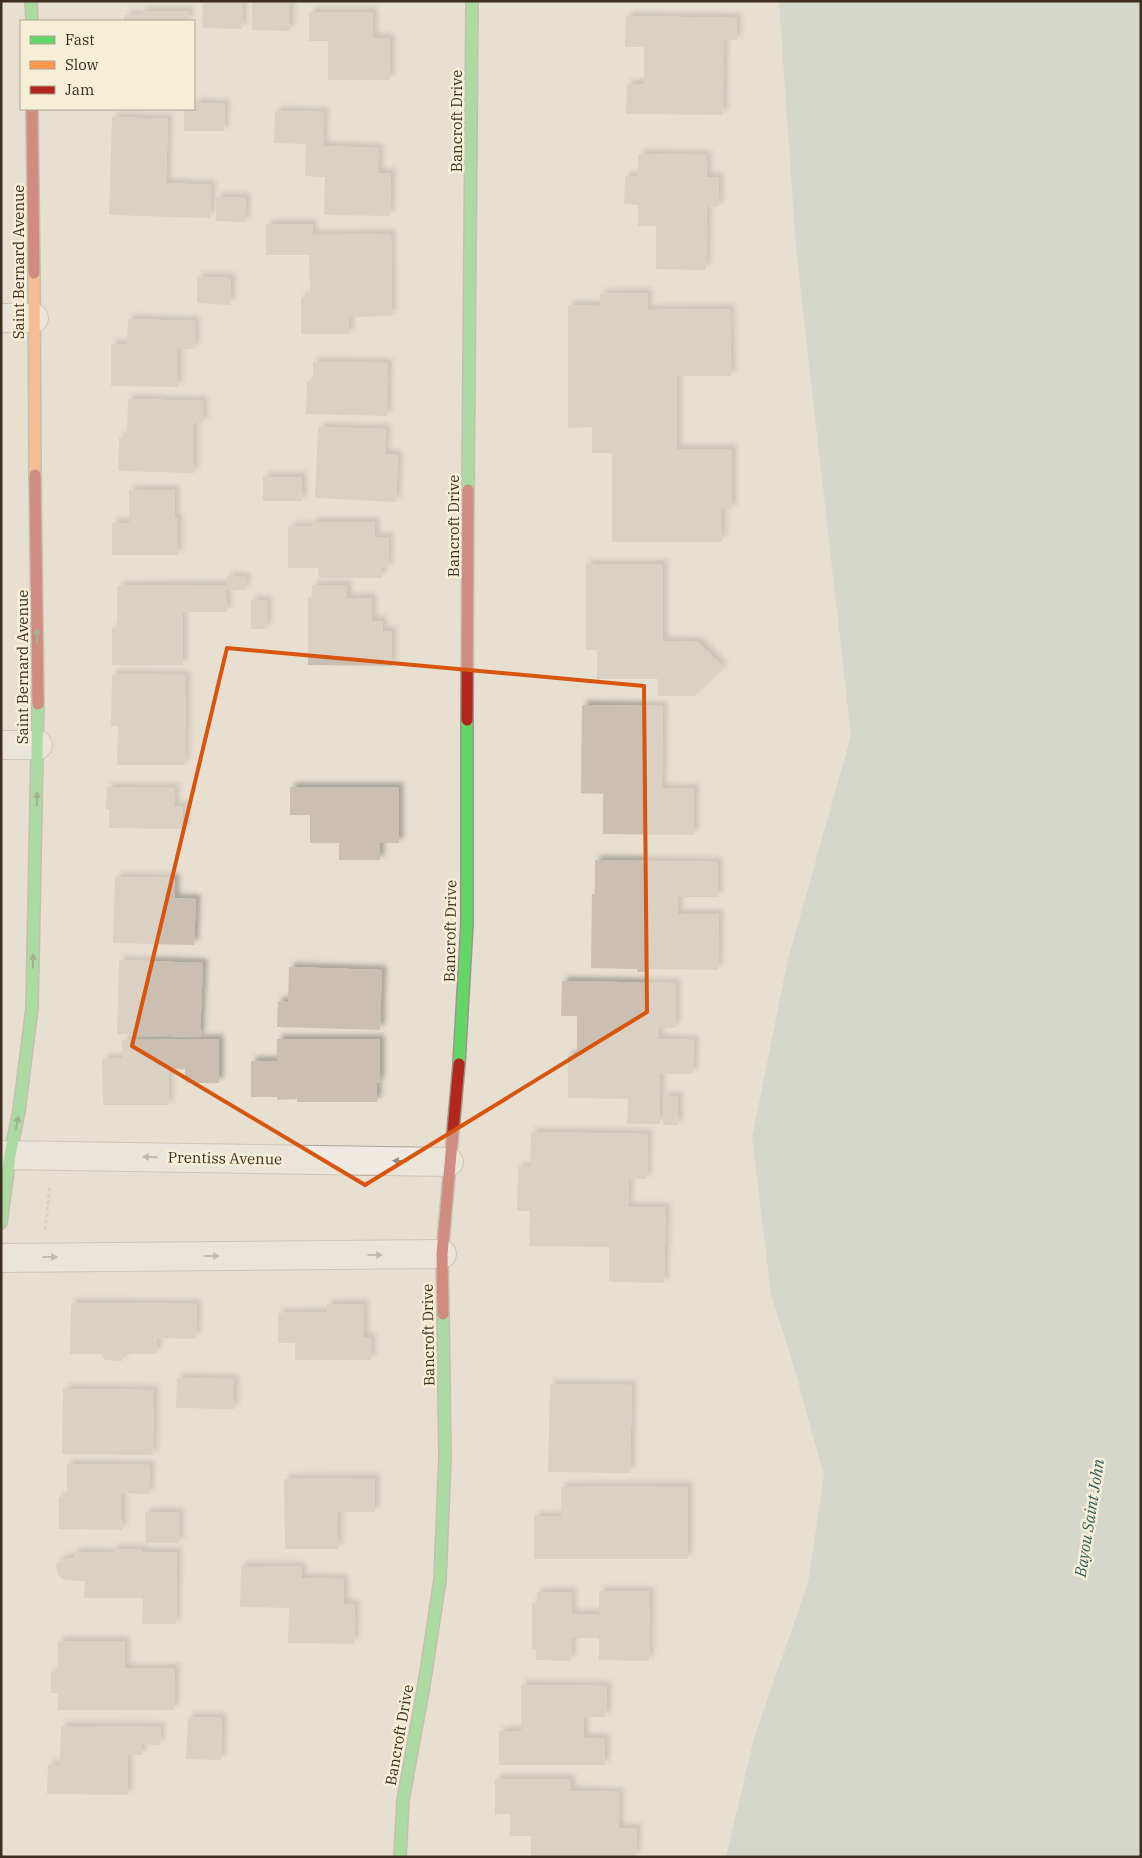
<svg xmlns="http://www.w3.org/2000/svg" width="1142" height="1858" font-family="'IBM Plex Serif',serif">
  <defs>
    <filter id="shadow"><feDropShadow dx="4.5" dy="-4.5" stdDeviation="2.5" flood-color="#0004"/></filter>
  </defs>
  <rect width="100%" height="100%" fill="#e7e0d1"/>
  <path fill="#bcccc2" d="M 779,1 L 1141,1 L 1141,1857 L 726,1857 L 754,1738 L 808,1583 L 824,1476 L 796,1374 L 771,1294 L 752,1137 L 788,959 L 851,736 L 796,248 Z"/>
  <path fill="#cbbfb2" filter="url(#shadow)" d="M 203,1 L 243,1 L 242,29 L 202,28 Z
    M 252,1 L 290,1 L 290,31 L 252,30 Z
    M 142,11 L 189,11 L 189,21 L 124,21 L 124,15 L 142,15 Z
    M 309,12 L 373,12 L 373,38 L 390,38 L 390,80 L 328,80 L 328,41 L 309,41 Z
    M 626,16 L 737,18 L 737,40 L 724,40 L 723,115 L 626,114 L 627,84 L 644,84 L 644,47 L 625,47 Z
    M 194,103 L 225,104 L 224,131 L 184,131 L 184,109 L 194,109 Z
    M 275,111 L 324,112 L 323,146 L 379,148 L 378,173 L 391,173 L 390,216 L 324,215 L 325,177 L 305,176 L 306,144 L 274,143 Z
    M 112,117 L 168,119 L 166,183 L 211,185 L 210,218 L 109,215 Z
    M 638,154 L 707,155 L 707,177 L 719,177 L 719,207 L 707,206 L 706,270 L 656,269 L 656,226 L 638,226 L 638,205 L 624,204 L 625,176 L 638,176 Z
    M 216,197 L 246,198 L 245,222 L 216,221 Z
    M 266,224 L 313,224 L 312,235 L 391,234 L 392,316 L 349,317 L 349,334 L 301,334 L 301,297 L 310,297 L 309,255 L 266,255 Z
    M 197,277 L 231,278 L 230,305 L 197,303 Z
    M 648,293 L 647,310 L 730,309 L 731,376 L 677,376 L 677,449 L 732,449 L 732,509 L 722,509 L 722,542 L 612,542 L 612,453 L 592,453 L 592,427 L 568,428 L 568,305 L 600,306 L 600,294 Z
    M 128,319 L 195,321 L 195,349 L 178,349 L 178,387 L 111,386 L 111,344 L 127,344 Z
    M 313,362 L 388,363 L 387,416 L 306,414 L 307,382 L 313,382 Z
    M 128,399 L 203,401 L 203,423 L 194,423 L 194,473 L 118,471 L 119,438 L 127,438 Z
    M 318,427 L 386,429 L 385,454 L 398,455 L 396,502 L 315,498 Z
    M 263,477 L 302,477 L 302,501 L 263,501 Z
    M 129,490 L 175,490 L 175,518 L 178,518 L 178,555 L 112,555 L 112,523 L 129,523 Z
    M 312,522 L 375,522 L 375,538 L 389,537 L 388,568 L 382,568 L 382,578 L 319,578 L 318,568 L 288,568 L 288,527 L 312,526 Z
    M 586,564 L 663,564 L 663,641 L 698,642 L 723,667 L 696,694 L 696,696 L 658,696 L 658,679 L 597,679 L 597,650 L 586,650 Z
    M 227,576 L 246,577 L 245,590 L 226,590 L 227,612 L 183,612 L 183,665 L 112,665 L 112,628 L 117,628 L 117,586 L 227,585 Z
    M 312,585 L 347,585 L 347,598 L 372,598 L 372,621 L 382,621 L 383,631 L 392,631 L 392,666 L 308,665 L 308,597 L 312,598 Z
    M 251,600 L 267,600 L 267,629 L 251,629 Z
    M 112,674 L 186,675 L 185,765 L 117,765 L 118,726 L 111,726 Z
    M 582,705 L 663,706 L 662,788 L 694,788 L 694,835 L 603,834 L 603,794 L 581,793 Z
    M 107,787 L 175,788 L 174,806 L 183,806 L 183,829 L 109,828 L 109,809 L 106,809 Z
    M 290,787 L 399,787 L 399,843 L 380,843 L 380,860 L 339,860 L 339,843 L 310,843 L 310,815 L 290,815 Z
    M 595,860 L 718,862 L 718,897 L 678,897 L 678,914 L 719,914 L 718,970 L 649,969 L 648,972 L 637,972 L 637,969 L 591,968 L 592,894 L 595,894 Z
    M 115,877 L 175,878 L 175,898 L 196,899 L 194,945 L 113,943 Z
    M 119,960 L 203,963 L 200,1037 L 117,1034 Z
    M 289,967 L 382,970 L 380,1030 L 277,1027 L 278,1001 L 288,1002 Z
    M 562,981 L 676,983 L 676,1028 L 659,1028 L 659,1039 L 694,1040 L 693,1074 L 660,1074 L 660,1124 L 627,1124 L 628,1099 L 568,1098 L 568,1056 L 577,1056 L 577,1016 L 561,1016 Z
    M 219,1039 L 219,1083 L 185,1083 L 185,1069 L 169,1069 L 169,1105 L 103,1105 L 102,1059 L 122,1058 L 122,1040 Z
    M 277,1039 L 380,1039 L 380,1083 L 377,1082 L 377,1102 L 297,1102 L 297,1099 L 277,1100 L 277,1097 L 251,1097 L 251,1061 L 277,1061 Z
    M 663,1096 L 678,1096 L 678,1125 L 663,1125 Z
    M 531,1132 L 648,1134 L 647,1179 L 629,1179 L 628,1207 L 666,1207 L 664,1283 L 609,1282 L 609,1247 L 529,1246 L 530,1211 L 517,1211 L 518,1167 L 530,1167 Z
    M 71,1303 L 197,1304 L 196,1339 L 157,1338 L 157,1354 L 122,1354 L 122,1361 L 105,1360 L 101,1354 L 70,1354 Z
    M 327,1304 L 364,1304 L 364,1337 L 371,1337 L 371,1360 L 295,1360 L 295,1343 L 278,1343 L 278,1313 L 327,1312 Z
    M 177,1378 L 234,1379 L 234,1409 L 176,1408 Z
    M 550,1384 L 632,1385 L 630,1473 L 548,1472 Z
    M 63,1389 L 154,1390 L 153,1455 L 62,1454 Z
    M 67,1464 L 150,1465 L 149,1494 L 122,1493 L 122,1530 L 59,1529 L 59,1497 L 67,1497 Z
    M 375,1478 L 375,1512 L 338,1512 L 338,1549 L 285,1549 L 284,1479 Z
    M 688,1486 L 688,1559 L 534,1559 L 534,1516 L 561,1516 L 561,1487 Z
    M 145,1512 L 179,1512 L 179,1543 L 146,1543 Z
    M 114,1549 L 143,1550 L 143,1552 L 177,1552 L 176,1624 L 142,1624 L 143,1598 L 84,1598 L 85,1581 L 64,1580 L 57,1574 L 56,1565 L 58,1562 L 65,1558 L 74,1558 L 74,1552 L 114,1553 Z
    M 241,1566 L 302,1567 L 301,1578 L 344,1579 L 344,1604 L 355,1604 L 354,1644 L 288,1643 L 289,1608 L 240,1607 Z
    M 599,1591 L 650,1591 L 649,1661 L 599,1660 L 599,1638 L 572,1638 L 571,1661 L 536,1660 L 536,1649 L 532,1649 L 532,1603 L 537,1603 L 537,1592 L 572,1592 L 572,1614 L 599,1614 Z
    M 58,1641 L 125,1641 L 125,1668 L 175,1668 L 174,1710 L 58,1710 L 58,1693 L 51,1693 L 51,1671 L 58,1672 Z
    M 521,1685 L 607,1686 L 606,1717 L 584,1717 L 584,1738 L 605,1738 L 605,1765 L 499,1765 L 499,1731 L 521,1731 Z
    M 188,1717 L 222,1718 L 221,1760 L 186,1759 Z
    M 61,1726 L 161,1727 L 160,1745 L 142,1744 L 142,1755 L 128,1755 L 128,1795 L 47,1794 L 48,1765 L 60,1765 Z
    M 495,1779 L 571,1779 L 571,1791 L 619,1792 L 619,1828 L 637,1828 L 636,1857 L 531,1857 L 531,1836 L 510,1836 L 510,1814 L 495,1814 Z"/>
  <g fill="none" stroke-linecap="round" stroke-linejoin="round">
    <g stroke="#ada599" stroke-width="30">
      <path id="street" d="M 1,318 L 34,318
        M 1,745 L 38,745
        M 1,1155 L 449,1162
        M 1,1258 L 442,1254"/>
    </g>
    <g stroke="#9c958a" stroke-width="14">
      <path id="fast" d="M 31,1 L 32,21
        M 468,490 L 472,1
        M 459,1064 L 467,924 L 467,720
        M 1,1223 L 10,1155 L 19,1111 L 32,1008 L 38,704
        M 400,1857 L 403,1800 L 424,1685 L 440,1580 L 445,1458 L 443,1314"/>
    </g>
    <g stroke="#9c958a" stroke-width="14">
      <path id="slow" d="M 34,273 L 35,475"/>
    </g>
    <g stroke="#9c958a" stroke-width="14">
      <path id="jam" d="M 32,109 L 34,273
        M 35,475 L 38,704
        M 467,720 L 468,490
        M 443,1314 L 442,1254 L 459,1064"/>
    </g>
    <path stroke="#c8c2b9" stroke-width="3" stroke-dasharray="4 2.5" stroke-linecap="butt" d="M 45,1230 L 50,1184"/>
    <use href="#street" stroke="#efebe3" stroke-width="28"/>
    <use href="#fast" stroke="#63d668" stroke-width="11"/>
    <use href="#slow" stroke="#ff974d" stroke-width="11"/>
    <use href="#jam" stroke="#b3261e" stroke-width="11"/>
  </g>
  <defs><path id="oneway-solid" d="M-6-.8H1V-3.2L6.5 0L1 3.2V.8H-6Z" transform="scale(1.25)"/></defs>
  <g fill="#4e7a40">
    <use href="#oneway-solid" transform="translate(37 636) rotate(-91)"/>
    <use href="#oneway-solid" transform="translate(37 799) rotate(-89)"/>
    <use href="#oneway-solid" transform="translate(33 961) rotate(-89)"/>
    <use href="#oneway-solid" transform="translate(17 1123) rotate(-79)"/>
  </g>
  <g fill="#968c82">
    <use href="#oneway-solid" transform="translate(150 1157) rotate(-179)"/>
    <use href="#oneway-solid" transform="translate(400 1161) rotate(-179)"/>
    <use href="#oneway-solid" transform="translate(375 1255)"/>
    <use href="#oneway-solid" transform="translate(212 1256)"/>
    <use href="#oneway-solid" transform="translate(50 1257)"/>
  </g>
  <path d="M0 0H1142V1858H0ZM 227,648 L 644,686 L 647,1012 L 365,1185 L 132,1046 Z" fill="#e7e0d1" fill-opacity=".55" fill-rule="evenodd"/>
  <path fill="none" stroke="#d7550e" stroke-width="4" stroke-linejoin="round" d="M 227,648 L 644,686 L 647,1012 L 365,1185 L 132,1046 Z"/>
  <g text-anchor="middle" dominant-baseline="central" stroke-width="5" stroke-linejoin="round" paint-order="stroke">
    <g font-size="15" fill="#3d2e20" stroke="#f7eed8">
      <text transform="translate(456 121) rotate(-90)">Bancroft Drive</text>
      <text transform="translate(18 262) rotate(-90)">Saint Bernard Avenue</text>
      <text transform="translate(453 526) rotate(-90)">Bancroft Drive</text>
      <text transform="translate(22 667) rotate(-90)">Saint Bernard Avenue</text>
      <text transform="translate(450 931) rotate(-89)">Bancroft Drive</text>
      <text transform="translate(225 1158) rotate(1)">Prentiss Avenue</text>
      <text transform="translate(428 1335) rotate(-91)">Bancroft Drive</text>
      <text transform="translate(399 1735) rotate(-80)">Bancroft Drive</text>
    </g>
    <g font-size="16" font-style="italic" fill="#2f5d5a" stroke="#f7eed8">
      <text transform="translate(1089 1518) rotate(-81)">Bayou Saint John</text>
    </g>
  </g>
  <rect width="1142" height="1858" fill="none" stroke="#3d2e20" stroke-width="5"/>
  <rect x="20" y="20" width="175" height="90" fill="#f7eed8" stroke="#ada18e"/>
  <rect x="30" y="36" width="25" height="8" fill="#63d668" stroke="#ada18e"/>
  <text x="65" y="45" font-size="15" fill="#3d2e20">Fast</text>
  <rect x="30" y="61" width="25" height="8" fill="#ff974d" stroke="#ada18e"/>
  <text x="65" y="70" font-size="15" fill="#3d2e20">Slow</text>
  <rect x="30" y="86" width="25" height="8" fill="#b3261e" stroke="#ada18e"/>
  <text x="65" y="95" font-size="15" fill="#3d2e20">Jam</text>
</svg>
